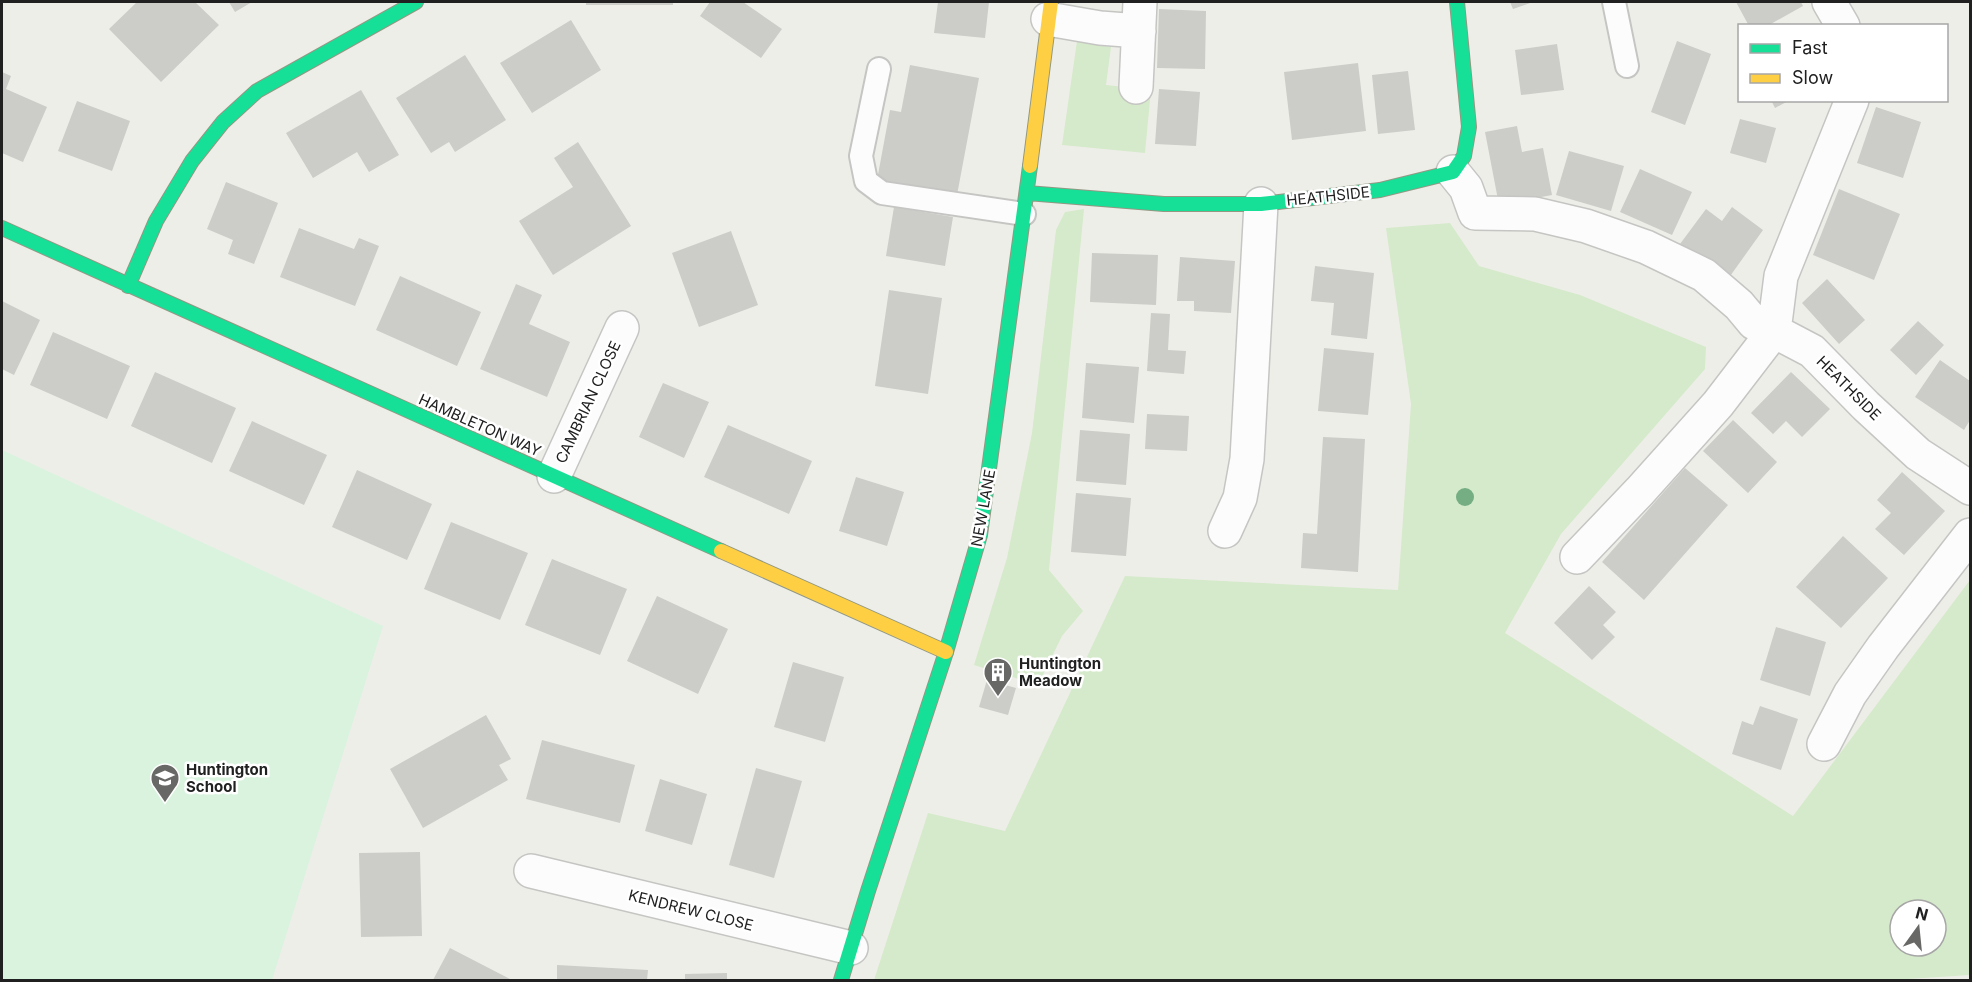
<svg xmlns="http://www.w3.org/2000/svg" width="1972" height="982" font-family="Inter,sans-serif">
  <rect width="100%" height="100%" fill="#eeeee9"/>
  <path fill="#d5eaca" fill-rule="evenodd" d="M 1077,41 L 1111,47 L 1106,85 L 1151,90 L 1145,153 L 1062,145 Z
    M 1084,209 L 1049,570 L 1083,611 L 1062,636 L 1038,685 L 974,665 L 1007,558 L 1032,433 L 1056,230 L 1065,212 Z
    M 1450,223 L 1479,266 L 1580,295 L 1706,347 L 1705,369 L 1561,534 L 1505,633 L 1793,816 L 1970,580 L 1970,975 L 1893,980 L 874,980 L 928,813 L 1005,831 L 1125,576 L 1398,590 L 1411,404 L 1386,228 ZM 1900,910 L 1936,910 L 1936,946 L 1900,946 Z"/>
  <path fill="#d9f3de" d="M 2,450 L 383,626 L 272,980 L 2,980 Z"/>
  <path fill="#ccccc8" d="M 137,2 L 195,2 L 219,25 L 161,82 L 109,29 Z
    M 229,2 L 252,2 L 235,12 Z
    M 586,2 L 673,2 L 673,5 L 586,5 Z
    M 710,2 L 743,2 L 782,29 L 761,58 L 700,16 Z
    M 938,2 L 989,2 L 985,38 L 934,33 Z
    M 1510,2 L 1533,2 L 1513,9 Z
    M 1736,2 L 1801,2 L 1803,6 L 1767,26 L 1749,26 Z
    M 1159,9 L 1206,11 L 1205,69 L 1157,68 Z
    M 571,20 L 601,70 L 532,113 L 500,63 Z
    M 1677,41 L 1711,54 L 1685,125 L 1651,112 Z
    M 1557,44 L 1564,90 L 1521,95 L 1515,50 Z
    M 465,55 L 506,120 L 455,152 L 449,142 L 431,153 L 396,98 Z
    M 1358,63 L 1366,131 L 1292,140 L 1284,72 Z
    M 910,65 L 979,78 L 957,195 L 877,180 L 890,110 L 901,112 Z
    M 1408,71 L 1415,130 L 1378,134 L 1372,75 Z
    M 2,72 L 11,76 L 6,89 L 47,107 L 23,162 L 2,153 Z
    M 1159,89 L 1200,92 L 1196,146 L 1155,144 Z
    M 361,90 L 399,155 L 369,172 L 357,152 L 313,178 L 286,133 Z
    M 1771,100 L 1790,100 L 1775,108 Z
    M 77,101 L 130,121 L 112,171 L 58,151 Z
    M 1876,107 L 1921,122 L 1903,178 L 1857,163 Z
    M 1740,119 L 1776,128 L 1766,163 L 1730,153 Z
    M 1517,126 L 1522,152 L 1543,148 L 1552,195 L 1499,205 L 1485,132 Z
    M 578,142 L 631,226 L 553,275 L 519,221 L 573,187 L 554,158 Z
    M 1569,151 L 1624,166 L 1611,211 L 1556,195 Z
    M 1640,169 L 1692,192 L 1672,235 L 1620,212 Z
    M 226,182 L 278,203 L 254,264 L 228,254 L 233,240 L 207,229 Z
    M 1839,189 L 1900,214 L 1874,280 L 1813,255 Z
    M 894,207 L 953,217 L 945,266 L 886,256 Z
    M 1732,207 L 1763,230 L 1728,279 L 1680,244 L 1706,209 L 1722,221 Z
    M 299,228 L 354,249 L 359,238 L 379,246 L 355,306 L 280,277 Z
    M 731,231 L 758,305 L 699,327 L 672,253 Z
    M 1092,253 L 1158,255 L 1156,305 L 1090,302 Z
    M 1180,257 L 1235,261 L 1231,313 L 1194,311 L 1194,301 L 1177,301 Z
    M 1315,266 L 1374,273 L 1367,339 L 1331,335 L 1334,303 L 1311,301 Z
    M 400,276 L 481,312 L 457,366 L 376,330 Z
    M 1827,279 L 1865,320 L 1839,344 L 1802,303 Z
    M 516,284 L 542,295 L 529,324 L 570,342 L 547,397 L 480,369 Z
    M 889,290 L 942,298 L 928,394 L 875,386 Z
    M 2,301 L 40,320 L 14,375 L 2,369 Z
    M 1151,313 L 1170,314 L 1168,350 L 1186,351 L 1184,374 L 1147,371 Z
    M 1918,321 L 1944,345 L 1916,375 L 1890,350 Z
    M 53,332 L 130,366 L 107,419 L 30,385 Z
    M 1324,348 L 1374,353 L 1368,415 L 1318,411 Z
    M 1940,360 L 1970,381 L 1970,420 L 1964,430 L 1915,397 Z
    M 1086,363 L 1139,367 L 1134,423 L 1082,418 Z
    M 155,372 L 236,408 L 212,463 L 131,426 Z
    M 1791,372 L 1830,409 L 1802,437 L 1786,421 L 1773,434 L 1751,413 Z
    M 663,383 L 709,402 L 684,458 L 639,437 Z
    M 1147,414 L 1189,416 L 1187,451 L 1145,449 Z
    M 1733,420 L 1777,462 L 1748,493 L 1703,451 Z
    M 252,421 L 327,455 L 304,505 L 229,471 Z
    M 728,425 L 812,461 L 789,514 L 704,477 Z
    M 1080,430 L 1130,434 L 1126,485 L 1076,481 Z
    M 1323,437 L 1365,439 L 1358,572 L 1301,568 L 1303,533 L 1317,534 Z
    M 1685,468 L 1728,505 L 1644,600 L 1602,562 Z
    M 357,470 L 432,504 L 407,560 L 332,527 Z
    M 1902,472 L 1945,511 L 1904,555 L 1875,529 L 1891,513 L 1877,500 Z
    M 856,477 L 904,492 L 887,546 L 839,531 Z
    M 1076,493 L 1131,498 L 1126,556 L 1071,552 Z
    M 451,522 L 528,553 L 500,620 L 424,589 Z
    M 1843,536 L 1888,578 L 1841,628 L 1796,587 Z
    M 552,559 L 627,589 L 600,655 L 525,625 Z
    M 1589,586 L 1616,612 L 1603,625 L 1615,637 L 1592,660 L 1554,623 Z
    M 657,596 L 728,629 L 698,694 L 627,661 Z
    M 1776,627 L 1826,642 L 1810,696 L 1760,680 Z
    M 793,662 L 844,677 L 825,742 L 774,727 Z
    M 987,680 L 1016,688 L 1008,715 L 979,707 Z
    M 1760,706 L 1798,719 L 1781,770 L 1732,754 L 1742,721 L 1753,725 Z
    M 486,715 L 511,759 L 499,765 L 508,780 L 423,828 L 390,769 Z
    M 542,740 L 635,765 L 620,823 L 526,799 Z
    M 756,768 L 802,781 L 774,878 L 729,865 Z
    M 660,779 L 707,794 L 692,845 L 645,831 Z
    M 420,852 L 422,936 L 361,937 L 359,853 Z
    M 450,948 L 512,980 L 433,980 Z
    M 557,965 L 648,970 L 647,980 L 557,980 Z
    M 727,973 L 727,980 L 685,980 L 685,974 Z"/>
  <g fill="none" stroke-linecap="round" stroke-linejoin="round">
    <g stroke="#c5c5c3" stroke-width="26">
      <path id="lane" d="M 1614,2 L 1627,66
        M 879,69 L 861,156 L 866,181 L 882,193 L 1024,214"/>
    </g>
    <g stroke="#c5c5c3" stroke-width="36">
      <path id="street" d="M 1829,2 L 1843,26
        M 1048,19 L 1100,28 L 1139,31
        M 1136,87 L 1140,2
        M 1453,172 L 1466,188 L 1475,213 L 1535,214 L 1586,226 L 1646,247 L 1704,275 L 1739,305 L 1754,323 L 1774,331 L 1812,351 L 1866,406 L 1918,454 L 1970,488
        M 1774,331 L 1781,276 L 1852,100
        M 554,476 L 622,328
        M 1225,531 L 1240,498 L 1247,459 L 1261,204
        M 1577,557 L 1640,491 L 1718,404 L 1774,331
        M 1824,744 L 1850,694 L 1883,647 L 1970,535
        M 531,871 L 851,948"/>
    </g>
    <g stroke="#929882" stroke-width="16">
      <path id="fast" d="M 1027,193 L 1164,204 L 1261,204 L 1380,190 L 1453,172 L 1464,156 L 1469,127 L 1457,2
        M 2,228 L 721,551
        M 128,286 L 156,221 L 192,161 L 223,122 L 257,91 L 416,2
        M 841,980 L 868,891 L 946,652 L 980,535 L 1030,166"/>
    </g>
    <g stroke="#929882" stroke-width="16">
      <path id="slow" d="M 1030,166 L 1051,2
        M 721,551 L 946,652"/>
    </g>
    <use href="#lane" stroke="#fcfcfc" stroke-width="22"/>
    <use href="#street" stroke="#fcfcfc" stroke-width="33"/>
    <use href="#fast" stroke="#16e098" stroke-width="14"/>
    <use href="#slow" stroke="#ffcf43" stroke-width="14"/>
  </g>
  <circle fill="#75ae83" cx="1465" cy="497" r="9"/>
  <defs>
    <g id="building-pin" transform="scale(1.5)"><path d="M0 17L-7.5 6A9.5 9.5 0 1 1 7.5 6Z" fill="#686866" stroke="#fff"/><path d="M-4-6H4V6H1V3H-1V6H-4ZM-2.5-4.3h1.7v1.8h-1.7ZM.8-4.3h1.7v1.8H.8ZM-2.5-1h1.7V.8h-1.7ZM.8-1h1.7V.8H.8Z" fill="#fff"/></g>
    <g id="school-pin" transform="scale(1.5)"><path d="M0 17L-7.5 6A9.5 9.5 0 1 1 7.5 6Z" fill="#686866" stroke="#fff"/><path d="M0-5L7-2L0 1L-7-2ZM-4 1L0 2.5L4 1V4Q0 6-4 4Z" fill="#fff"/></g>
  </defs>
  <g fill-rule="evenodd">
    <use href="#building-pin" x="998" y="672"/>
    <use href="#school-pin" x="165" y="778"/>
  </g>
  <g text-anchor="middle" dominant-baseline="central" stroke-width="5" stroke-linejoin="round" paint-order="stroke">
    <g font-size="15" fill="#202020" stroke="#fff">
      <text transform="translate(1328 196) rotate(-6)">HEATHSIDE</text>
      <text transform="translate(1849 388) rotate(45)">HEATHSIDE</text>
      <text transform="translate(588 402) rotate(-65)">CAMBRIAN CLOSE</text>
      <text transform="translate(480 425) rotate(24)">HAMBLETON WAY</text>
      <text transform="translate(983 508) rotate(-80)">NEW LANE</text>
      <text transform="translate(691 910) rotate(14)">KENDREW CLOSE</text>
    </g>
    <g font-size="15" font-weight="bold" fill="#202020" stroke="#fff" text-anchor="start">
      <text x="1019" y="663">Huntington<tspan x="1019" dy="17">Meadow</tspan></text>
      <text x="186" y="769">Huntington<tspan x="186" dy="17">School</tspan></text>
    </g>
  </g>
  <rect width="1972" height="982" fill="none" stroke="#202020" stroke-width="6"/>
  <rect x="1738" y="24" width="210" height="78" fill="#ffffff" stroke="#a6a6a6" stroke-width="1.5"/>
  <rect x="1750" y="44" width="30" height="9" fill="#16e098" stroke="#a6a6a6" stroke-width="1.5"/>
  <text x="1792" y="54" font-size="18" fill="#202020">Fast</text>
  <rect x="1750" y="74" width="30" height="9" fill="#ffcf43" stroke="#a6a6a6" stroke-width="1.5"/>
  <text x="1792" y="84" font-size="18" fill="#202020">Slow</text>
  <g transform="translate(1918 928) rotate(15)"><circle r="28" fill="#ffffff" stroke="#a6a6a6" stroke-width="1.5"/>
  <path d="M0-4.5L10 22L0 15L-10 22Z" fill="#686866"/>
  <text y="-9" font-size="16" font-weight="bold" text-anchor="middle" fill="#202020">N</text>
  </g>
</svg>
